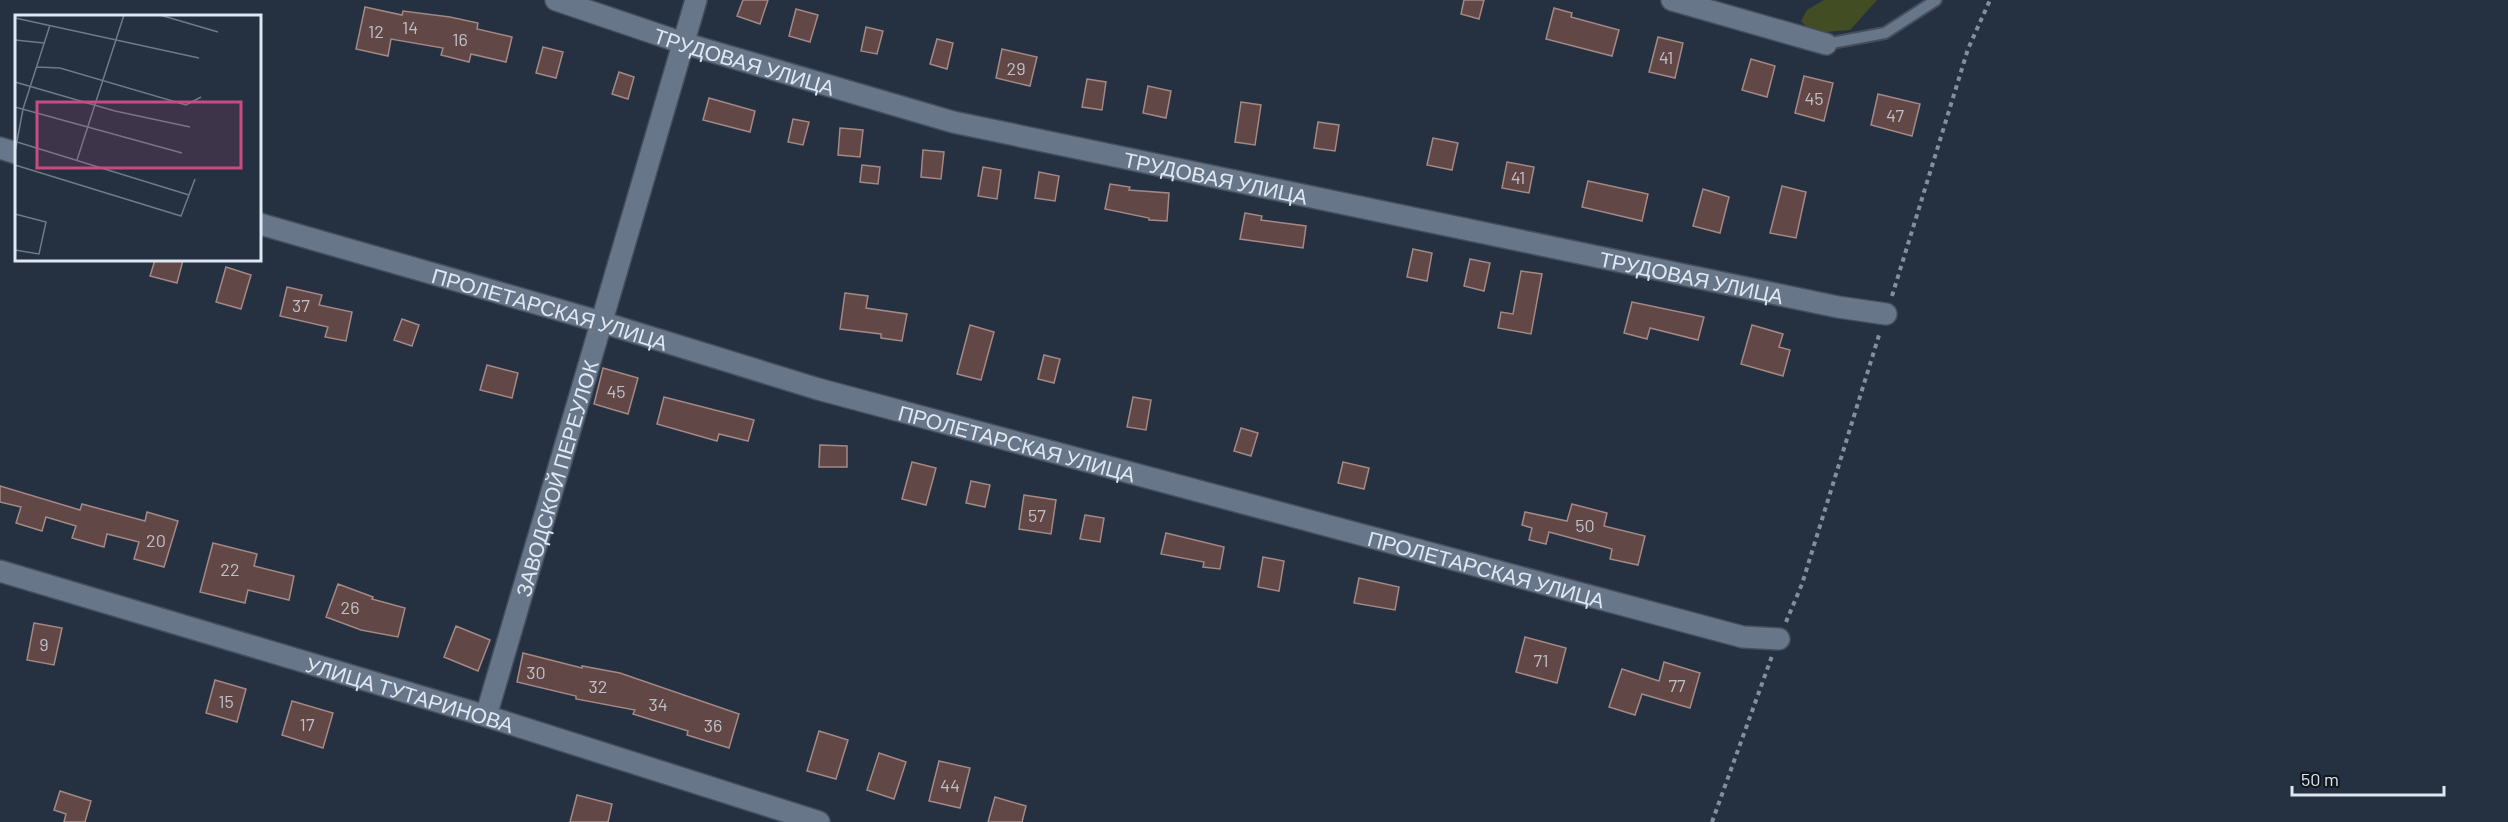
<svg xmlns="http://www.w3.org/2000/svg" width="2508" height="822" font-family="Barlow,sans-serif">
  <rect width="100%" height="100%" fill="#253141"/>
  <path fill="#434d23" d="M 1824,0 L 1877,0 L 1850,30 L 1813,33 L 1801,21 L 1807,10 Z"/>
  <path fill="#614846" stroke="#a48885" stroke-width="1.5" d="M 743,0 L 768,0 L 760,24 L 737,16 Z
    M 1464,0 L 1484,0 L 1479,19 L 1461,14 Z
    M 365,7 L 402,15 L 403,11 L 450,17 L 478,23 L 477,29 L 512,37 L 506,62 L 471,54 L 469,62 L 441,55 L 443,48 L 391,39 L 388,56 L 356,49 Z
    M 1554,8 L 1572,13 L 1571,17 L 1619,30 L 1612,56 L 1546,39 Z
    M 796,9 L 818,15 L 810,42 L 789,36 Z
    M 866,27 L 883,31 L 877,54 L 861,51 Z
    M 1658,37 L 1683,43 L 1675,78 L 1649,72 Z
    M 937,39 L 953,43 L 947,69 L 930,64 Z
    M 543,47 L 563,52 L 556,78 L 536,73 Z
    M 1002,49 L 1037,57 L 1030,86 L 996,78 Z
    M 1751,59 L 1775,66 L 1767,97 L 1742,90 Z
    M 619,72 L 634,77 L 628,99 L 612,94 Z
    M 1804,76 L 1833,83 L 1824,121 L 1795,113 Z
    M 1087,79 L 1106,82 L 1102,110 L 1082,107 Z
    M 1148,86 L 1171,91 L 1166,118 L 1143,113 Z
    M 1878,94 L 1920,104 L 1912,136 L 1871,125 Z
    M 709,98 L 755,111 L 750,132 L 703,120 Z
    M 1241,102 L 1261,105 L 1255,145 L 1235,142 Z
    M 793,119 L 809,122 L 803,145 L 788,142 Z
    M 1318,122 L 1339,125 L 1335,151 L 1314,148 Z
    M 840,128 L 863,130 L 860,157 L 838,155 Z
    M 1433,138 L 1458,143 L 1452,170 L 1427,165 Z
    M 923,150 L 944,152 L 941,179 L 921,177 Z
    M 1507,162 L 1534,167 L 1529,193 L 1502,188 Z
    M 862,165 L 880,167 L 878,184 L 860,182 Z
    M 983,167 L 1001,170 L 997,199 L 978,196 Z
    M 1039,172 L 1059,176 L 1055,201 L 1035,198 Z
    M 1588,181 L 1648,194 L 1642,221 L 1582,207 Z
    M 1110,184 L 1130,187 L 1129,190 L 1169,193 L 1167,221 L 1149,220 L 1149,218 L 1105,209 Z
    M 1782,186 L 1806,192 L 1796,238 L 1770,233 Z
    M 1703,189 L 1729,197 L 1720,233 L 1693,226 Z
    M 1245,213 L 1262,216 L 1261,220 L 1306,226 L 1303,248 L 1240,239 Z
    M 1413,249 L 1432,253 L 1427,281 L 1407,277 Z
    M 1470,259 L 1490,263 L 1484,291 L 1464,286 Z
    M 155,260 L 183,260 L 177,283 L 150,276 Z
    M 226,267 L 251,275 L 241,309 L 216,302 Z
    M 1521,271 L 1542,274 L 1531,334 L 1498,328 L 1501,312 L 1513,314 Z
    M 287,287 L 322,295 L 319,305 L 352,312 L 346,341 L 325,337 L 328,327 L 280,316 Z
    M 845,293 L 868,296 L 866,308 L 907,314 L 902,341 L 881,338 L 881,334 L 840,329 Z
    M 1632,302 L 1704,317 L 1698,340 L 1650,328 L 1647,339 L 1624,333 Z
    M 402,319 L 419,325 L 412,346 L 394,340 Z
    M 970,325 L 994,332 L 981,380 L 957,374 Z
    M 1752,325 L 1783,334 L 1779,347 L 1790,350 L 1783,376 L 1741,364 Z
    M 1044,355 L 1060,359 L 1054,383 L 1038,379 Z
    M 487,365 L 518,373 L 512,398 L 480,390 Z
    M 603,368 L 638,378 L 628,414 L 594,404 Z
    M 664,397 L 754,420 L 748,441 L 719,434 L 717,441 L 657,424 Z
    M 1133,397 L 1151,400 L 1146,430 L 1127,427 Z
    M 1241,428 L 1258,433 L 1251,456 L 1234,451 Z
    M 820,445 L 847,446 L 847,467 L 819,467 Z
    M 912,462 L 936,468 L 926,505 L 902,499 Z
    M 1343,462 L 1369,468 L 1364,489 L 1338,483 Z
    M 971,481 L 990,485 L 985,507 L 966,503 Z
    M 0,486 L 80,510 L 82,504 L 145,521 L 147,512 L 178,521 L 164,567 L 134,559 L 139,542 L 107,534 L 104,547 L 72,538 L 76,526 L 46,517 L 42,531 L 16,523 L 21,507 L 0,502 Z
    M 1024,495 L 1056,500 L 1051,534 L 1019,529 Z
    M 1572,504 L 1607,513 L 1604,526 L 1645,536 L 1638,565 L 1610,559 L 1612,549 L 1549,532 L 1546,544 L 1529,540 L 1532,528 L 1522,525 L 1525,512 L 1567,521 Z
    M 1085,515 L 1104,518 L 1100,542 L 1080,539 Z
    M 1166,533 L 1224,547 L 1220,569 L 1203,567 L 1204,562 L 1161,554 Z
    M 213,543 L 257,554 L 254,566 L 294,576 L 289,600 L 248,590 L 245,603 L 200,592 Z
    M 1263,557 L 1284,561 L 1279,591 L 1258,587 Z
    M 1359,578 L 1399,587 L 1395,610 L 1354,603 Z
    M 338,584 L 373,597 L 372,599 L 405,608 L 398,637 L 361,630 L 326,617 Z
    M 34,623 L 62,628 L 54,665 L 27,660 Z
    M 456,626 L 490,640 L 478,671 L 444,657 Z
    M 1525,637 L 1566,648 L 1557,683 L 1516,672 Z
    M 523,653 L 582,668 L 582,666 L 620,673 L 739,714 L 729,748 L 687,735 L 688,731 L 633,714 L 635,710 L 576,699 L 576,696 L 517,682 Z
    M 1664,662 L 1700,673 L 1690,708 L 1642,694 L 1635,715 L 1609,707 L 1622,669 L 1659,681 Z
    M 215,680 L 246,689 L 237,722 L 206,713 Z
    M 292,701 L 333,713 L 323,748 L 282,735 Z
    M 819,731 L 848,740 L 836,779 L 807,771 Z
    M 879,753 L 906,762 L 894,799 L 867,790 Z
    M 939,761 L 970,768 L 960,808 L 929,801 Z
    M 60,791 L 91,801 L 85,822 L 64,822 L 66,814 L 54,810 Z
    M 577,795 L 612,804 L 608,822 L 570,822 Z
    M 995,797 L 1026,806 L 1022,822 L 988,822 Z"/>
  <g fill="none" stroke-linecap="round" stroke-linejoin="round">
    <g stroke="#444e5d" stroke-width="14">
      <path id="service" d="M 1826,44 L 1885,33 L 1936,0"/>
    </g>
    <g stroke="#444e5d" stroke-width="24">
      <g id="minor">
        <path id="s1" d="M 556,0 L 683,43 L 953,122 L 1838,307 L 1886,314"/>
        <path d="M 1672,0 L 1826,44"/>
        <path d="M 0,148 L 16,153"/>
        <path id="s2" d="M 260,224 L 601,322 L 818,389 L 1743,637 L 1779,639"/>
        <path id="s3" d="M 0,571 L 486,716 L 819,822"/>
        <path id="s4" d="M 486,716 L 696,0"/>
      </g>
    </g>
    <path stroke="#858f9c" stroke-width="4" stroke-dasharray="4.5 4.5" stroke-linecap="butt" d="M 1892,296 L 1968,49 L 1990,0
      M 1786,622 L 1802,584 L 1880,332
      M 1712,822 L 1772,656"/>
    <use href="#service" stroke="#687689" stroke-width="10"/>
    <use href="#minor" stroke="#687689" stroke-width="21"/>
  </g>
  <g text-anchor="middle" dominant-baseline="central" stroke-width="4.5" stroke-linejoin="round" paint-order="stroke">
    <g font-size="18" fill="#c0bfc7">
      <text x="410" y="27">14</text>
      <text x="376" y="31">12</text>
      <text x="460" y="39">16</text>
      <text x="1666" y="57">41</text>
      <text x="1016" y="68">29</text>
      <text x="1814" y="98">45</text>
      <text x="1895" y="115">47</text>
      <text x="1518" y="177">41</text>
      <text x="301" y="305">37</text>
      <text x="616" y="391">45</text>
      <text x="1037" y="515">57</text>
      <text x="1585" y="525">50</text>
      <text x="156" y="540">20</text>
      <text x="230" y="569">22</text>
      <text x="350" y="607">26</text>
      <text x="44" y="644">9</text>
      <text x="1541" y="660">71</text>
      <text x="536" y="672">30</text>
      <text x="1677" y="685">77</text>
      <text x="598" y="686">32</text>
      <text x="226" y="701">15</text>
      <text x="658" y="704">34</text>
      <text x="307" y="724">17</text>
      <text x="713" y="725">36</text>
      <text x="950" y="785">44</text>
    </g>
    <g font-size="21" fill="#dfe7f2" stroke="#131820">
      <text stroke="none"><textPath href="#s1" startOffset="198">ТРУДОВАЯ УЛИЦА</textPath></text>
      <text stroke="none"><textPath href="#s1" startOffset="684">ТРУДОВАЯ УЛИЦА</textPath></text>
      <text stroke="none"><textPath href="#s1" startOffset="1170">ТРУДОВАЯ УЛИЦА</textPath></text>
      <text stroke="none"><textPath href="#s2" startOffset="302">ПРОЛЕТАРСКАЯ УЛИЦА</textPath></text>
      <text stroke="none"><textPath href="#s2" startOffset="788">ПРОЛЕТАРСКАЯ УЛИЦА</textPath></text>
      <text stroke="none"><textPath href="#s4" startOffset="248">ЗАВОДСКОЙ ПЕРЕУЛОК</textPath></text>
      <text stroke="none"><textPath href="#s2" startOffset="1274">ПРОЛЕТАРСКАЯ УЛИЦА</textPath></text>
      <text stroke="none"><textPath href="#s3" startOffset="428">УЛИЦА ТУТАРИНОВА</textPath></text>
    </g>
  </g>
  <g transform="translate(15 15)">
    <rect width="246" height="246" fill="#253141"/>
    <path fill="none" stroke="#6f7a88" stroke-width="1.5" d="M 145,0 L 203,17M 0,3 L 184,43M 0,25 L 29,28M 22,52 L 45,53 L 171,90 L 186,82M 0,67 L 100,96 L 175,112M 0,92 L 167,138M 2,127 L 174,180M 0,137 L 8,94 L 35,10M 62,145 L 109,0M 0,150 L 166,201 L 180,164M 0,199 L 31,207 L 24,239 L 0,235"/>
    <path fill="#c94c81" fill-opacity="0.15" stroke="#c94c81" stroke-width="3" d="M 22,87 L 226,87 L 226,153 L 22,153 Z"/>
    <rect width="246" height="246" fill="none" stroke="#dfe7f2" stroke-width="3"/>
  </g>
  <path d="M2292 786v9h152v-9" fill="none" stroke="#dfe7f2" stroke-width="3"/>
  <text x="2301" y="786" font-size="18" fill="#dfe7f2" stroke="#131820" stroke-width="4.5" paint-order="stroke">50 m</text>
</svg>
